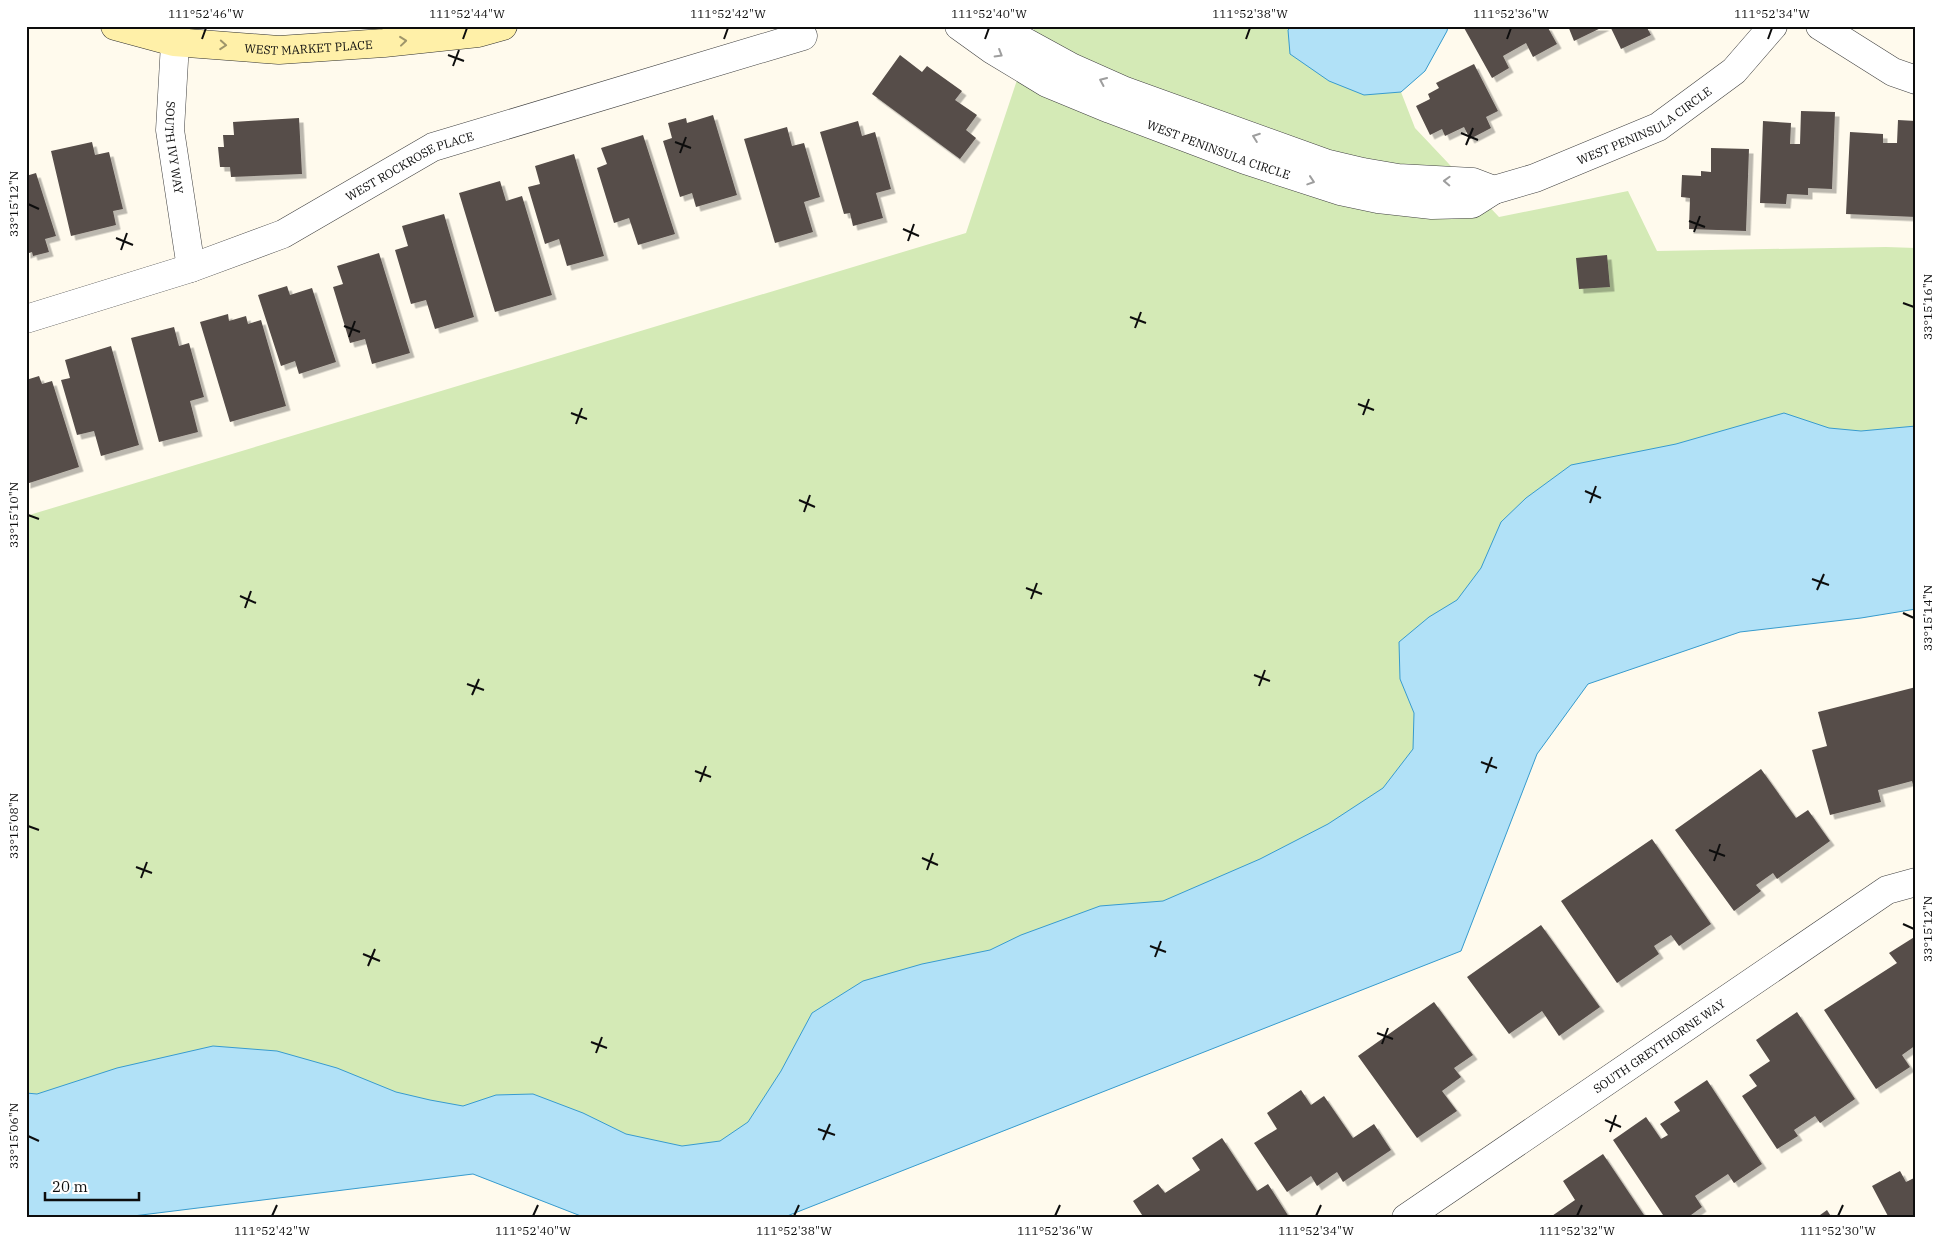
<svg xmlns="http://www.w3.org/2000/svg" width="1942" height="1244" font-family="'IBM Plex Serif',serif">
  <defs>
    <filter id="shadow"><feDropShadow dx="4.5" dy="4.5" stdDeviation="0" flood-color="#0004"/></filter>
  </defs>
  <rect width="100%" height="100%" fill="#fffaed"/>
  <path fill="#d4eab6" d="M 1035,26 L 1448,26 L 1447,31 L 1425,71 L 1401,92 L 1415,128 L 1499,217 L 1628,191 L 1657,251 L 1886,247 L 1916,248 L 1916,609 L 1861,618 L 1740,632 L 1588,684 L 1537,754 L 1461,951 L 782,1218 L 586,1218 L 473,1174 L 117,1218 L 26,1218 L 26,516 L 966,233 Z"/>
  <path fill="#b1e1f7" stroke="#379bcf" d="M 1292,26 L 1448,26 L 1447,31 L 1425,71 L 1401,92 L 1364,95 L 1329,81 L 1290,54 L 1288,30 Z
    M 1784,413 L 1829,428 L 1861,431 L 1916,426 L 1916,609 L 1861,618 L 1740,632 L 1588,684 L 1537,754 L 1461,951 L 782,1218 L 586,1218 L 473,1174 L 117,1218 L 26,1218 L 26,1093 L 37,1094 L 117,1068 L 213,1046 L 277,1051 L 337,1068 L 396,1092 L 430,1100 L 463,1106 L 496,1095 L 533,1094 L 583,1113 L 626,1134 L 682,1146 L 720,1141 L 748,1122 L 781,1071 L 812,1013 L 863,981 L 922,964 L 990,950 L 1021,935 L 1100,906 L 1163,901 L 1260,859 L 1328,824 L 1383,788 L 1413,749 L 1414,713 L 1400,679 L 1399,642 L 1429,617 L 1457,600 L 1481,568 L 1501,522 L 1526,498 L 1571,465 L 1676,444 Z"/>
  <path fill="#564d49" filter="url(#shadow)" d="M 1463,26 L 1547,26 L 1557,44 L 1533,57 L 1526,43 L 1503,56 L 1509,68 L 1492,78 Z
    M 1568,26 L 1605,26 L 1574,41 Z
    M 1610,26 L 1646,26 L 1651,35 L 1621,49 Z
    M 900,55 L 922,72 L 927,66 L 962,91 L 955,100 L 977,115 L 966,130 L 976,138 L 960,159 L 872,94 Z
    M 1474,64 L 1498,111 L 1486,117 L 1491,128 L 1470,139 L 1464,127 L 1445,136 L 1442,129 L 1430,135 L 1416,106 L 1430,99 L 1428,94 L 1439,88 L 1436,83 Z
    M 1801,111 L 1835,112 L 1832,189 L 1808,188 L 1808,195 L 1787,194 L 1786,204 L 1760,203 L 1763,121 L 1791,123 L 1790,144 L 1800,144 Z
    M 713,115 L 737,195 L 696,207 L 692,193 L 680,197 L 663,141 L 672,138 L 668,123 L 686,118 L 687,123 Z
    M 299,118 L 302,174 L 231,177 L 230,167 L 220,167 L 218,147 L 224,147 L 223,135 L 234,135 L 233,122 Z
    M 1898,120 L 1916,121 L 1916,217 L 1846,214 L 1850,132 L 1883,134 L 1883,143 L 1897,143 Z
    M 858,121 L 862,136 L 875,132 L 891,189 L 876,193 L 883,218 L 853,226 L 850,213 L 844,214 L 820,132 Z
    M 787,127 L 792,146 L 804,143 L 820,197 L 804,202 L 813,232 L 775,243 L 744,139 Z
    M 643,135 L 675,234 L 638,245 L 629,218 L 614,223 L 597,168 L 607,164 L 601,148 Z
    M 92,142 L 95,155 L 109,152 L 123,209 L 113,211 L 116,225 L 71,236 L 51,151 Z
    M 1711,148 L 1749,149 L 1746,231 L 1689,229 L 1690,198 L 1681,197 L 1682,175 L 1701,176 L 1701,171 L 1711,172 Z
    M 574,154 L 604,256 L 567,266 L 559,239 L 545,244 L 528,187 L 540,184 L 535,166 Z
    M 36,173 L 56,236 L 45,239 L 49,252 L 33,256 L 32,252 L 26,254 L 26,176 Z
    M 500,181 L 506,201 L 522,196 L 552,295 L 495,312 L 459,193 Z
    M 444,214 L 474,317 L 435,329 L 426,300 L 411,304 L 395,250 L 408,246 L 402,226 Z
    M 379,253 L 410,353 L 372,364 L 365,339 L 350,343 L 333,287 L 343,284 L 337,266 Z
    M 1607,255 L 1610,287 L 1579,289 L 1576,258 Z
    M 287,286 L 290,295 L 312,288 L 336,362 L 299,374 L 295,361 L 281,366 L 258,295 Z
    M 228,314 L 229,321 L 246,316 L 248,324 L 261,320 L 286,406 L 230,422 L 200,322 Z
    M 174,327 L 179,346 L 189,343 L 204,397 L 190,401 L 198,432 L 159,442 L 131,338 Z
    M 111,346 L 139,445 L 101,456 L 94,431 L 77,435 L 61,380 L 70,378 L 65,360 Z
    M 39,376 L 42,384 L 52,381 L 79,467 L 26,484 L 26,380 Z
    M 1916,687 L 1916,795 L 1912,781 L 1878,790 L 1881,802 L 1830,815 L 1812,750 L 1827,746 L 1818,712 Z
    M 1761,769 L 1796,818 L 1808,810 L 1830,841 L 1777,879 L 1773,873 L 1756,885 L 1761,891 L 1734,911 L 1675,830 Z
    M 1652,839 L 1711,924 L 1679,946 L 1671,935 L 1654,946 L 1659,954 L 1617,983 L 1561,901 Z
    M 1541,925 L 1600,1007 L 1559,1036 L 1542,1011 L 1509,1034 L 1467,977 Z
    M 1916,936 L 1916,1045 L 1902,1055 L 1910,1067 L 1876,1089 L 1824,1010 L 1897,963 L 1889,953 Z
    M 1434,1002 L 1473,1055 L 1454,1068 L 1461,1077 L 1442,1091 L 1457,1111 L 1417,1138 L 1358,1056 Z
    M 1797,1012 L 1855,1099 L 1820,1123 L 1815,1116 L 1794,1130 L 1798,1136 L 1777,1149 L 1742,1096 L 1757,1086 L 1749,1075 L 1770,1061 L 1756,1040 Z
    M 1707,1080 L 1762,1164 L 1734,1183 L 1728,1174 L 1695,1196 L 1702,1207 L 1687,1218 L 1665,1218 L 1613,1140 L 1646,1117 L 1661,1139 L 1668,1135 L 1660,1124 L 1680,1111 L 1674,1102 Z
    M 1301,1090 L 1311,1105 L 1324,1096 L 1353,1138 L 1374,1124 L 1391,1150 L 1343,1182 L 1337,1172 L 1317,1186 L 1311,1176 L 1287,1192 L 1254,1143 L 1277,1129 L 1267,1113 Z
    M 1222,1138 L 1257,1191 L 1268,1184 L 1289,1217 L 1144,1218 L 1133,1201 L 1158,1184 L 1165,1193 L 1200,1170 L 1192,1158 Z
    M 1603,1154 L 1646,1218 L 1549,1218 L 1575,1200 L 1563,1181 Z
    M 1900,1171 L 1906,1182 L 1916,1177 L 1916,1218 L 1889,1218 L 1872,1186 Z
    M 1827,1210 L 1832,1218 L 1816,1218 Z"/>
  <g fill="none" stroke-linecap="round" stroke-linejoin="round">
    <g stroke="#404040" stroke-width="29">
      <g id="street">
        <path id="s1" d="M 176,26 L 170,130 L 191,268"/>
        <path id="s2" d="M 959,26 L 991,49 L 1047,83 L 1110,109 L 1245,160 L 1340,191 L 1378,199 L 1432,205 L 1472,204 L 1494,190 L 1535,178 L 1658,127 L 1734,71 L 1773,26"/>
        <path d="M 1001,26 L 1018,38 L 1071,67 L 1125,91 L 1325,163 L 1363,172 L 1398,178 L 1473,182 L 1494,190"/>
        <path d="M 1820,26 L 1893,72 L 1916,80"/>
        <path id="s3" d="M 26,319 L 191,268 L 283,234 L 433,147 L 803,36"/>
        <path id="s4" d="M 1406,1218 L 1887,890 L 1916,882"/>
      </g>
    </g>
    <g stroke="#2f2f2f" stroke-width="29">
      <g id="secondary">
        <path id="s5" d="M 115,26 L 174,42 L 279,50 L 384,43 L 478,33 L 503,26"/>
      </g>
    </g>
    <use href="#street" stroke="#fff" stroke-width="28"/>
    <use href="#secondary" stroke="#fff0a8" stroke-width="28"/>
  </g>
  <defs><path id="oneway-chevron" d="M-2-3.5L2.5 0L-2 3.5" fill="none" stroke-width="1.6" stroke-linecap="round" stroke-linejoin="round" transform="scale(1.25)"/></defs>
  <g stroke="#9e956a">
    <use href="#oneway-chevron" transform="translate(403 41) rotate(-6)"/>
    <use href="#oneway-chevron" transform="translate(223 45) rotate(4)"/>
  </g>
  <g stroke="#9e9e9e">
    <use href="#oneway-chevron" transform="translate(999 54) rotate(31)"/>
    <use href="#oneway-chevron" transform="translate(1103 81) rotate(-156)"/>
    <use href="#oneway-chevron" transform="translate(1256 137) rotate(-160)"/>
    <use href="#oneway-chevron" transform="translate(1311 181) rotate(18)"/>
    <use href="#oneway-chevron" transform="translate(1447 181) rotate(-178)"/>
  </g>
  <path fill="none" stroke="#0d0d0d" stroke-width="2" d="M 202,39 L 206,28M 463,39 L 467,28M 724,39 L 728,28M 985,39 L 989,28M 1246,39 L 1250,28M 1507,39 L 1511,28M 1768,39 L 1772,28M 448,55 L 464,61M 453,66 L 459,50M 1461,133 L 1478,140M 675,142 L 691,148M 1466,145 L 1473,128M 680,153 L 686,137M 28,204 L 39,209M 1689,221 L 1705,227M 903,229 L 919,236M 1694,232 L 1700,216M 116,238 L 133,245M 908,241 L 914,224M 121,250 L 127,233M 1903,303 L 1914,307M 1130,317 L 1146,323M 344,326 L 360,332M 1135,328 L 1141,312M 349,337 L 355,321M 1358,404 L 1374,410M 571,413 L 587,419M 1363,415 L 1369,399M 576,424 L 582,408M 1585,491 L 1601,498M 799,500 L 815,507M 1590,503 L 1596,486M 804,512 L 810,495M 28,515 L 39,519M 1812,579 L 1829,585M 1026,588 L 1042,594M 1817,590 L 1824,574M 240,596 L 256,603M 1031,599 L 1037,583M 245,608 L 251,591M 1903,613 L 1914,618M 1254,675 L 1270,681M 467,684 L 484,690M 1259,686 L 1265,670M 472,695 L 479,679M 1481,762 L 1497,768M 695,771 L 711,777M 1486,773 L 1492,757M 700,782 L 706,766M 28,826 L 39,830M 1709,850 L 1725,856M 922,858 L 938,865M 1714,861 L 1720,844M 136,867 L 152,873M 927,870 L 933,853M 141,878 L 147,862M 1903,924 L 1914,929M 1150,946 L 1166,952M 363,954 L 380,961M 1155,957 L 1161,941M 368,966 L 375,949M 1377,1033 L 1393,1039M 591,1042 L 607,1048M 1382,1044 L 1388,1028M 596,1053 L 602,1037M 1605,1120 L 1621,1127M 818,1129 L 835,1135M 1610,1132 L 1616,1115M 28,1136 L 39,1141M 823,1140 L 830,1124M 272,1216 L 277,1205M 533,1216 L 538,1205M 794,1216 L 799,1205M 1055,1216 L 1060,1205M 1316,1216 L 1321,1205M 1577,1216 L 1582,1205M 1838,1216 L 1843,1205"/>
  <g text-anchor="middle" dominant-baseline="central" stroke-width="5" stroke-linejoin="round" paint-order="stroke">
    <g font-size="12" fill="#0d0d0d" stroke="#fff">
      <text stroke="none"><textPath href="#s5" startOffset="196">WEST MARKET PLACE</textPath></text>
      <text stroke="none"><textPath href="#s2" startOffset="741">WEST PENINSULA CIRCLE</textPath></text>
      <text stroke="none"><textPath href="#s1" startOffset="122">SOUTH IVY WAY</textPath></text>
      <text stroke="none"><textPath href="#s2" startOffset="289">WEST PENINSULA CIRCLE</textPath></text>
      <text stroke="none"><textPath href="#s3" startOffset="415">WEST ROCKROSE PLACE</textPath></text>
      <text stroke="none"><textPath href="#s4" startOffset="306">SOUTH GREYTHORNE WAY</textPath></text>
    </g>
  </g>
  <rect width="1942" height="1244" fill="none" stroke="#ffffff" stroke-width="55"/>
  <path d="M45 1192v8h94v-8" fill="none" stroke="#0d0d0d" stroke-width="2.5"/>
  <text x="52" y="1192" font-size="15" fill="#0d0d0d" stroke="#ffffff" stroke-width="4" paint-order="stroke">20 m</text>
  <rect x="28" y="28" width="1886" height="1188" fill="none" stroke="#0d0d0d" stroke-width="2"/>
  <g font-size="12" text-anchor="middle" fill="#0d0d0d">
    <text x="206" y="18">111°52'46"W</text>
    <text x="467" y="18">111°52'44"W</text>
    <text x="728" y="18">111°52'42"W</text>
    <text x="989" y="18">111°52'40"W</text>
    <text x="1250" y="18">111°52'38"W</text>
    <text x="1511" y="18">111°52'36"W</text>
    <text x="1772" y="18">111°52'34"W</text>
    <text transform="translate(14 204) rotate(-90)" y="4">33°15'12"N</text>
    <text transform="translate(1928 307) rotate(-90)" y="4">33°15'16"N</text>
    <text transform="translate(14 515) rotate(-90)" y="4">33°15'10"N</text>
    <text transform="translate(1928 618) rotate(-90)" y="4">33°15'14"N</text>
    <text transform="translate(14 826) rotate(-90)" y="4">33°15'08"N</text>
    <text transform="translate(1928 929) rotate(-90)" y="4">33°15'12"N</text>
    <text transform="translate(14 1136) rotate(-90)" y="4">33°15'06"N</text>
    <text x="272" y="1235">111°52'42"W</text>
    <text x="533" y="1235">111°52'40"W</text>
    <text x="794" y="1235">111°52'38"W</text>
    <text x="1055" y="1235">111°52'36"W</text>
    <text x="1316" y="1235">111°52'34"W</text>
    <text x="1577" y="1235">111°52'32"W</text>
    <text x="1838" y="1235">111°52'30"W</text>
  </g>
</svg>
